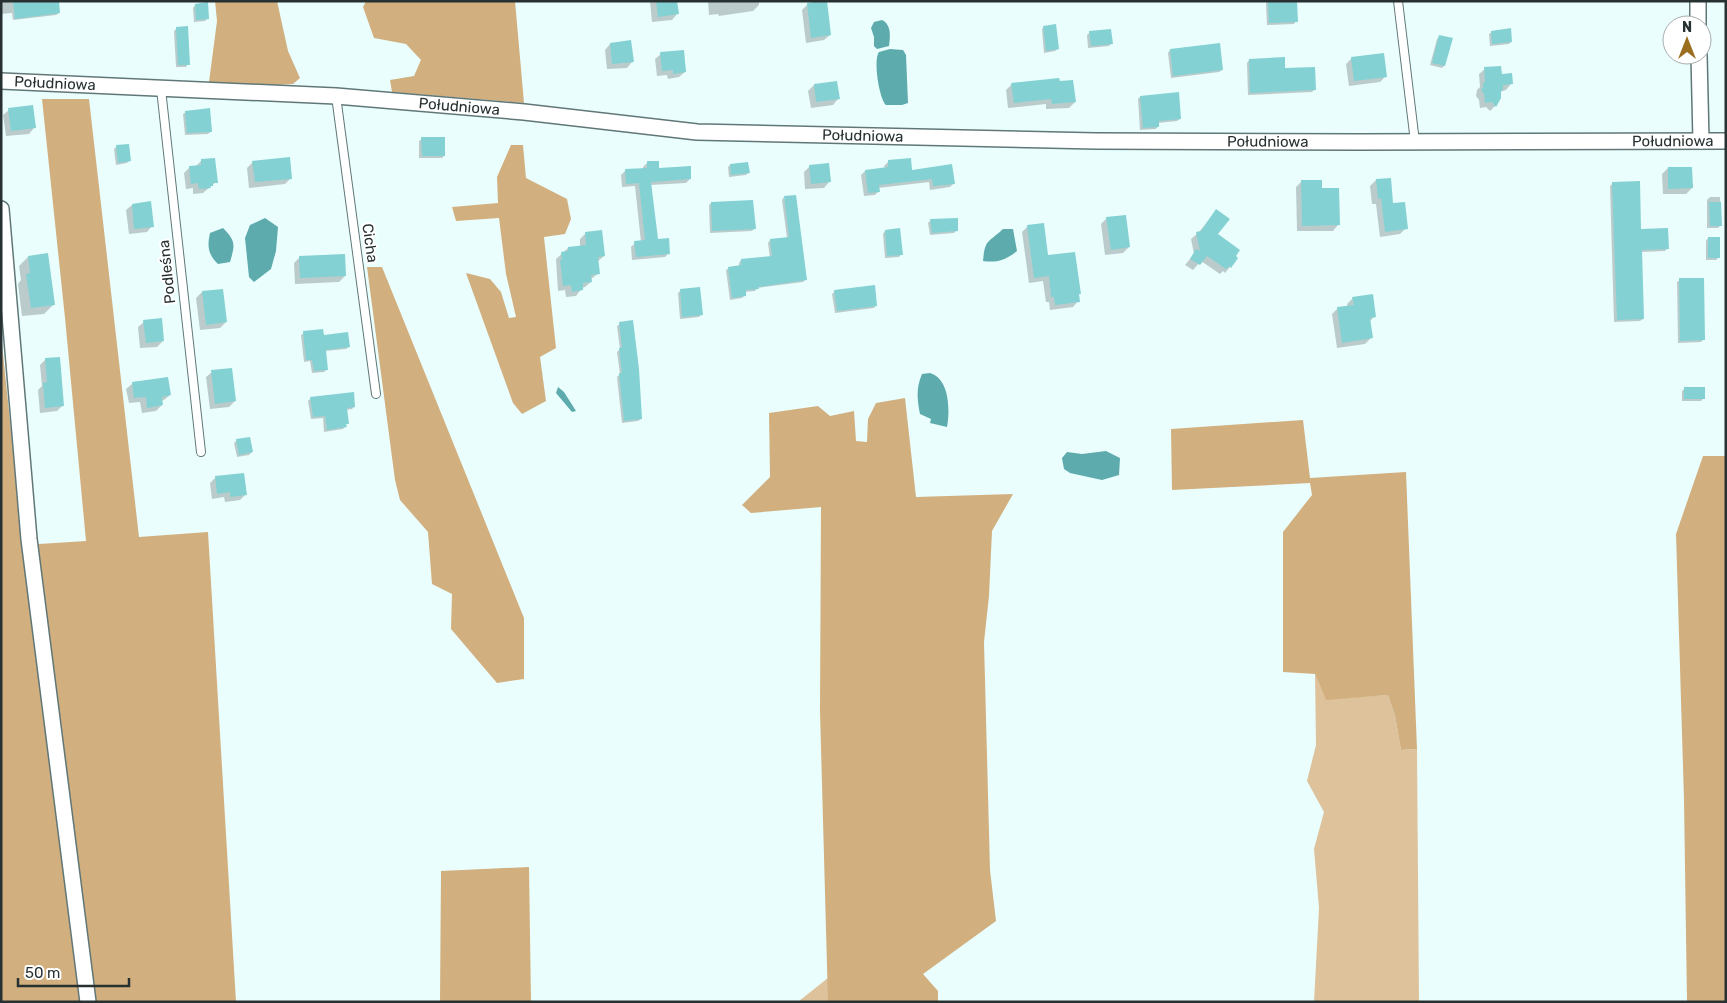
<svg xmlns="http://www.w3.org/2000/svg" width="1727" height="1003" font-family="Rubik,sans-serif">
  <rect width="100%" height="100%" fill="#eafefe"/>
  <path fill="#ddc29b" d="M 1315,674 L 1326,699 L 1388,695 L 1395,716 L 1401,750 L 1417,749 L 1419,1002 L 1314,1002 L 1319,908 L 1314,849 L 1324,812 L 1307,781 L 1316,745 Z
    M 828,978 L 828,1002 L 799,1002 L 799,1001 Z"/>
  <path fill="#d2af7e" d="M 215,1 L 277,1 L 288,51 L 300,78 L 293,84 L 258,86 L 209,82 L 217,21 Z
    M 366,1 L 515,1 L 524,103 L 392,92 L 390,80 L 414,76 L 421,60 L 406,44 L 374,38 L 363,7 Z
    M 42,99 L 89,99 L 139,537 L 208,532 L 236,1002 L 1,1002 L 1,335 L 23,545 L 86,541 L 65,318 Z
    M 511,145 L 523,145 L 526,178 L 567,199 L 571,219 L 565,234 L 544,237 L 556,348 L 540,357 L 546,401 L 522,414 L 513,403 L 466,273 L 490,279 L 501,292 L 509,318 L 516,317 L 506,274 L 499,218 L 456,221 L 452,207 L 498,203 L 497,177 Z
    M 367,267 L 382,267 L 524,618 L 524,679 L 497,683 L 451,629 L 452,594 L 432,584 L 428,532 L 400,500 L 395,480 Z
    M 905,398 L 916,497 L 1013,494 L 992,531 L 989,596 L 984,642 L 990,870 L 996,921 L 923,974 L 938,991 L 938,1002 L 828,1002 L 820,711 L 821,507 L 751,513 L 742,505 L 770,477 L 769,413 L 818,406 L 830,416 L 854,411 L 856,441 L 867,442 L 868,419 L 876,403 Z
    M 1303,420 L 1310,478 L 1406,472 L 1417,749 L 1401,750 L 1395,716 L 1388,695 L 1326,700 L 1315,674 L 1283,672 L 1283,532 L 1312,495 L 1310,483 L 1172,490 L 1171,429 Z
    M 1703,456 L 1726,456 L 1726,1002 L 1687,1002 L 1684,800 L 1676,534 Z
    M 529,867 L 531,1002 L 440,1002 L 441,871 Z"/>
  <path fill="#5dabad" d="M 882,20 C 892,25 890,37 889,46 L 877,49 L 874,46 L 874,37 L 871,28 L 874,22 Z
    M 890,49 L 903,50 L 906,55 L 908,103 L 902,105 L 886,105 C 879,98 873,60 879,52 Z
    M 265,218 L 278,227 L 276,251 L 271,269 L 254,282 L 249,277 L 245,238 L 250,225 Z
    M 223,228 C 236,241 235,245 230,262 L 218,264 C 208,254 207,247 210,233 Z
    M 1003,229 L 1013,229 L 1017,251 C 1006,260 997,263 983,261 C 985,239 988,243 1003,229 Z
    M 930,373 C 950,379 950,411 947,427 L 930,423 L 931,419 L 920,414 C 917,399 916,388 922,374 Z
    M 558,387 L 564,392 L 576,411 L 572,412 L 556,393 Z
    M 1106,451 L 1120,458 L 1119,475 L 1102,480 L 1070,473 L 1064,469 L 1062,458 L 1067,452 L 1082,454 Z"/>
  <path fill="#0003" d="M 1,1 L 57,1 L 59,13 L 56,15 L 13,20 L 12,13 L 1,14 Z
    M 650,1 L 676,1 L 677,14 L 672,20 L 652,22 Z
    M 708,1 L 759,1 L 759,5 L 753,11 L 719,16 L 718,14 L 709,15 Z
    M 1268,1 L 1296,1 L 1296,21 L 1294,24 L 1267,25 L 1266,3 Z
    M 808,4 L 830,35 L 824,40 L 806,43 L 802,10 Z
    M 195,5 L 208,18 L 205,21 L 194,22 L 193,8 Z
    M 1044,27 L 1058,49 L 1055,51 L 1044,53 L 1042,29 Z
    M 177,28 L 188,64 L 186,67 L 176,67 L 174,31 Z
    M 1090,32 L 1111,44 L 1109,46 L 1088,48 L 1087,35 Z
    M 1492,32 L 1511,42 L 1509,44 L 1490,46 L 1489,34 Z
    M 1440,36 L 1444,66 L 1442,68 L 1430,65 L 1437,39 Z
    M 610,44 L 632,62 L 627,68 L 607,69 L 605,50 Z
    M 1170,50 L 1222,70 L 1219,72 L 1171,78 L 1168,53 Z
    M 661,54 L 685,72 L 679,77 L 668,79 L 667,75 L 657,76 L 655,59 Z
    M 1352,58 L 1386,76 L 1380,82 L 1349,86 L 1346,64 Z
    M 1249,60 L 1284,69 L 1314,90 L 1312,92 L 1248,95 L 1247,63 Z
    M 1485,69 L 1501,75 L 1511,84 L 1506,90 L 1500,92 L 1495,106 L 1490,111 L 1486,107 L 1480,108 L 1479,100 L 1476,96 L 1477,90 L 1480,87 L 1479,74 Z
    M 836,82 L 838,99 L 833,105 L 811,108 L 808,91 L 814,85 Z
    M 1012,84 L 1075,102 L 1069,108 L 1046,109 L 1046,104 L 1008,108 L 1006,90 Z
    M 1140,97 L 1180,119 L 1177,121 L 1158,123 L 1158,126 L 1156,129 L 1140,130 L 1138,99 Z
    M 9,110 L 34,128 L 29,134 L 6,136 L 3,115 Z
    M 186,112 L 211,131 L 208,134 L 185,135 L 183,114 Z
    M 422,139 L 444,156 L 442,158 L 419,158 L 419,141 Z
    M 117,146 L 129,161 L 127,163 L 116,165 L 114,149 Z
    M 201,161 L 216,182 L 203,193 L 193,194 L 193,188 L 186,189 L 184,173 L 190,167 L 195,167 Z
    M 253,162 L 291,178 L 285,184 L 249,188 L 247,168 Z
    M 888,162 L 911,171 L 954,183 L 950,187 L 930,190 L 929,182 L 878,188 L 879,191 L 875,195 L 864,196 L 861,175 L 865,171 L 885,169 L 884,166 Z
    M 647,163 L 658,169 L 690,179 L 686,183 L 650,185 L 656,241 L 669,253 L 665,257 L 632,260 L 631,247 L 635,243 L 641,242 L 635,186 L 622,187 L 621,175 L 625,171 L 643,170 L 643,167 Z
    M 730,165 L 748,173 L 746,175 L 729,177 L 728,167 Z
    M 810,166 L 829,182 L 824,188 L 805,189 L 804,172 Z
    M 1668,168 L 1692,188 L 1686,194 L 1663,194 L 1662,174 Z
    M 1390,179 L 1392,205 L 1406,228 L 1400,234 L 1380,237 L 1376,204 L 1372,204 L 1370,186 L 1376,180 Z
    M 1302,181 L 1321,190 L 1338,225 L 1333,231 L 1297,231 L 1296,187 Z
    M 1613,183 L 1640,230 L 1667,249 L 1665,251 L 1641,252 L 1643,319 L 1640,321 L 1614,322 L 1610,186 Z
    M 784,197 L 805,280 L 803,282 L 757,288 L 755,291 L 744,292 L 745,295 L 742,298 L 730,300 L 726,270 L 729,268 L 739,267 L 739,263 L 741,260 L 770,258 L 768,243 L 770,240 L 787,238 L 782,200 Z
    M 1710,197 L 1720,197 L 1721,225 L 1718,228 L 1707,228 L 1707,200 Z
    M 711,203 L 755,228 L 752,231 L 710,233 L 709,205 Z
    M 132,205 L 152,226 L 147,232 L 129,234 L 126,210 Z
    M 1216,211 L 1217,235 L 1230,267 L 1225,273 L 1223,271 L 1220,274 L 1201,261 L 1193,270 L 1185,265 L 1194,254 L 1191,239 L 1199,232 Z
    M 1107,218 L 1129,247 L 1123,253 L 1105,255 L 1101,224 Z
    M 931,220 L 956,231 L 954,233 L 930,235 L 928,223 Z
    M 1028,226 L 1047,257 L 1078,295 L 1078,301 L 1073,307 L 1050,310 L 1049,302 L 1046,302 L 1043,281 L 1029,283 L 1022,232 Z
    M 885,231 L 901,254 L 899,257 L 885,258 L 883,234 Z
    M 585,234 L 604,256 L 597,262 L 599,273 L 591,279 L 591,282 L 585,287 L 582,288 L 576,296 L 566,297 L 565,290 L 558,291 L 556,259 L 568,248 L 580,247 L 580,239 Z
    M 1708,238 L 1719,257 L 1716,260 L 1706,260 L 1706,241 Z
    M 28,257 L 53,305 L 44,314 L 22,316 L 18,284 L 21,280 L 19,266 Z
    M 300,257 L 345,276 L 339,282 L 295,284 L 294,263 Z
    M 1680,280 L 1703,340 L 1701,342 L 1678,343 L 1677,282 Z
    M 681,290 L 701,315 L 699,317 L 680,319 L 678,293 Z
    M 835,291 L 876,305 L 874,308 L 835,313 L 832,294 Z
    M 202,292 L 226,322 L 220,328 L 200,330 L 196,298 Z
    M 1353,298 L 1375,316 L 1369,322 L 1371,338 L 1365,344 L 1337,348 L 1332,314 L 1338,308 L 1348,307 L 1347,304 Z
    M 144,322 L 163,341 L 157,347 L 140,348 L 138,327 Z
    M 620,324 L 641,419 L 638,421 L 622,423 L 617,377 L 620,374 L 617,352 L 620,349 L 617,326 Z
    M 304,333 L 323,336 L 349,347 L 346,349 L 325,351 L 327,369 L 324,372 L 312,373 L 310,361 L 304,362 L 301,335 Z
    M 46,359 L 63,405 L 57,411 L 40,413 L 38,390 L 42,386 L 40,365 Z
    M 212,372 L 235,401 L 229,407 L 210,409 L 206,377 Z
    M 132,384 L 170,395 L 164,400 L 161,401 L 162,405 L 156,411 L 142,413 L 140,402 L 129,403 L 126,389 Z
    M 1685,388 L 1704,398 L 1701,401 L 1682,401 L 1682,391 Z
    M 311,398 L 354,407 L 352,409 L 346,410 L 347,423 L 345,427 L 343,429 L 324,432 L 323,418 L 311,419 L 308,401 Z
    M 237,440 L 252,452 L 249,455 L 237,457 L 234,443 Z
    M 216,477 L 246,494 L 240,500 L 225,502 L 224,497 L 212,499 L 210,483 Z"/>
  <path fill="#83d1d2" d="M 13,1 L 59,1 L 60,13 L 15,19 Z
    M 656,1 L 677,1 L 679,14 L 658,17 Z
    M 820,1 L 827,1 L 831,35 L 811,38 L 807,3 Z
    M 1268,1 L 1297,1 L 1298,22 L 1269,23 Z
    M 208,2 L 209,19 L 196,20 L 195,4 Z
    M 1056,24 L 1059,49 L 1046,51 L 1043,26 Z
    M 188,26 L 190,65 L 178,65 L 176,27 Z
    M 1511,28 L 1512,42 L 1492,44 L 1491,31 Z
    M 1111,29 L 1113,44 L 1091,46 L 1089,31 Z
    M 1439,35 L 1453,38 L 1445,66 L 1432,63 Z
    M 631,40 L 634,62 L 612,64 L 610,43 Z
    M 1220,43 L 1223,70 L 1173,76 L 1170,49 Z
    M 684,50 L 686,72 L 673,74 L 673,70 L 662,71 L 660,52 Z
    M 1384,53 L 1387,77 L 1354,81 L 1351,57 Z
    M 1285,57 L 1285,68 L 1315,67 L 1316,90 L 1250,93 L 1249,59 Z
    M 1501,66 L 1502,74 L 1512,73 L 1513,84 L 1503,85 L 1503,90 L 1501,90 L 1501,98 L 1496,107 L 1492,102 L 1485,103 L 1484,94 L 1481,90 L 1483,88 L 1483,83 L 1485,82 L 1484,67 Z
    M 1059,78 L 1060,81 L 1073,80 L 1076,102 L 1052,104 L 1051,99 L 1014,103 L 1011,83 Z
    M 837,81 L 840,99 L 816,102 L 814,84 Z
    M 1179,92 L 1181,119 L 1159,121 L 1159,127 L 1143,128 L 1140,96 Z
    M 33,105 L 36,128 L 11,131 L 8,108 Z
    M 210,108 L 212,132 L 187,133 L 185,111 Z
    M 421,137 L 445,137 L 445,156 L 422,156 Z
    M 129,144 L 131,161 L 118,163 L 116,145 Z
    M 290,157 L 292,179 L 255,182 L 252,161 Z
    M 215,158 L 218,183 L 213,183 L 213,186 L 210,186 L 211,188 L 199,189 L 198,183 L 191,184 L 189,166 L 201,165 L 201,159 Z
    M 911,158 L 912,170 L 952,164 L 955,184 L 933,186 L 932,179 L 879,185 L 880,192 L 868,193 L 865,170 L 888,167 L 888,160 Z
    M 647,161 L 659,161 L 659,168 L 691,166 L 691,179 L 651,182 L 658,239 L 669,238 L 670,254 L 636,257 L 634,241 L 645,240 L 639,183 L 626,184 L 625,169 L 647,168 Z
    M 748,162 L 750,173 L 731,175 L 730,164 Z
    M 829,163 L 831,182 L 811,184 L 809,165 Z
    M 1668,167 L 1692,167 L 1693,188 L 1668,189 Z
    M 1391,178 L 1393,203 L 1405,202 L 1408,229 L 1385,232 L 1381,198 L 1378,199 L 1376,179 Z
    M 1301,180 L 1322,180 L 1322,188 L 1339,188 L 1340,225 L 1302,226 Z
    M 1640,181 L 1641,229 L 1668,228 L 1669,249 L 1642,250 L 1644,319 L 1617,320 L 1612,182 Z
    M 796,195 L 807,280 L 758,287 L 759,289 L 746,290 L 746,296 L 732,298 L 728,267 L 741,265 L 741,259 L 772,256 L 770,239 L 789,237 L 784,196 Z
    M 753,200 L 756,229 L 712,231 L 711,202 Z
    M 151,201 L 154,227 L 134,229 L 132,204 Z
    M 1709,202 L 1721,202 L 1722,226 L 1710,226 Z
    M 1216,209 L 1230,219 L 1218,234 L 1240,250 L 1236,256 L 1238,258 L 1231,268 L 1229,266 L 1226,269 L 1207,256 L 1200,265 L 1190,259 L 1196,249 L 1200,251 L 1196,232 L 1201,231 Z
    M 1126,215 L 1130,247 L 1111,250 L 1106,217 Z
    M 958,218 L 958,231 L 932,233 L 930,219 Z
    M 1044,223 L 1048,255 L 1075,252 L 1081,294 L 1079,294 L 1080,302 L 1055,305 L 1054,297 L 1051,297 L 1049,276 L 1034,278 L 1027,225 Z
    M 900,228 L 903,255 L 887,256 L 885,230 Z
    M 602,230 L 605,256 L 598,257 L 600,274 L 591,275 L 592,282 L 583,283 L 583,290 L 572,292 L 571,285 L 563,286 L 560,260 L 562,260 L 561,252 L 568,251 L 568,247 L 586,245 L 585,232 Z
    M 1708,237 L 1720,237 L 1720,258 L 1708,258 Z
    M 48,253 L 55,305 L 31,308 L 26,274 L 30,273 L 28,256 Z
    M 345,254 L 346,276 L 300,278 L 299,256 Z
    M 1679,278 L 1704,278 L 1705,340 L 1680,341 Z
    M 875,285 L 877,306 L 837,311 L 834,290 Z
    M 700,287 L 703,315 L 682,317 L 680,289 Z
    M 223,289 L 227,322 L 206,325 L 202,291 Z
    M 1373,294 L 1376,317 L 1370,318 L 1373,338 L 1342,343 L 1337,307 L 1354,305 L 1352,297 Z
    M 162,318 L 164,341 L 146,343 L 143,320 Z
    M 633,320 L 639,369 L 642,419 L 624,421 L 619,373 L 622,373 L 619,348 L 622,347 L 619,322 Z
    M 323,329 L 324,335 L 348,332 L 350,347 L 326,350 L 328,370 L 314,371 L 312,360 L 306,360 L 303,331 Z
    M 60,357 L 64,406 L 45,408 L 43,383 L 47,382 L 45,358 Z
    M 232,368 L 236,401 L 215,404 L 211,370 Z
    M 168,377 L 171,395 L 162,397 L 163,405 L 147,408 L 146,397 L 134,398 L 132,382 Z
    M 1684,387 L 1705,387 L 1705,399 L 1684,399 Z
    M 354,392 L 355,407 L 347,408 L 349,424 L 346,424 L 347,427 L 327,430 L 325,416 L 313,417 L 310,397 Z
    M 250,437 L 253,452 L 239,455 L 236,439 Z
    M 244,473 L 247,495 L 230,497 L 230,492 L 217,494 L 215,476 Z"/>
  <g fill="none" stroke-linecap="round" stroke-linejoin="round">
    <g stroke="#617777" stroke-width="10">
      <path id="lane" d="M 1398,1 L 1415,142
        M 161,89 L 201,452
        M 336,96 L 376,394"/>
    </g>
    <g stroke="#617777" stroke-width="18">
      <g id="street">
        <path d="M 1698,1 L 1698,25"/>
        <path d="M 1699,55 L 1701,141"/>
        <path id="s1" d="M 1,81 L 336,96 L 524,112 L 697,132 L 1096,141 L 1360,142 L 1726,141"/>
        <path d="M 1,209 L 29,539 L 88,1002"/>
      </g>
    </g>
    <use href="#lane" stroke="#fff" stroke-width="8"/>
    <use href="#street" stroke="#fff" stroke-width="15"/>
  </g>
  <g text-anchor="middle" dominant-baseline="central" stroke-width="4" stroke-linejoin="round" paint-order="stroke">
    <g font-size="15" fill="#283131" stroke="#fff">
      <text stroke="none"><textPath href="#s1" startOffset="54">Południowa</textPath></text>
      <text stroke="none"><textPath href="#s1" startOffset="459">Południowa</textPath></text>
      <text stroke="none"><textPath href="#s1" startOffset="864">Południowa</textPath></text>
      <text stroke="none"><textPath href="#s1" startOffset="1269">Południowa</textPath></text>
      <text stroke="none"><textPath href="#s1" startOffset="1674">Południowa</textPath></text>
      <text transform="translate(370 243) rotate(82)">Cicha</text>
      <text transform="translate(167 272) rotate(-96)">Podleśna</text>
    </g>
  </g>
  <rect width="1727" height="1003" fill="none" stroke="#283131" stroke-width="5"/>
  <g transform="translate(1687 40)"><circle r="24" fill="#ffffff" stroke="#a9adad"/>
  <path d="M0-4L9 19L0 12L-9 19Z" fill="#9b6e1e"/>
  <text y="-8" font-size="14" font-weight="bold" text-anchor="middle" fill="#283131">N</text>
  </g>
  <path d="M18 978v8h111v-8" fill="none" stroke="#283131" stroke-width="2.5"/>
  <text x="25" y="978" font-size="15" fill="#283131" stroke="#ffffff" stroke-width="4" paint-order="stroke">50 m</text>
</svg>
